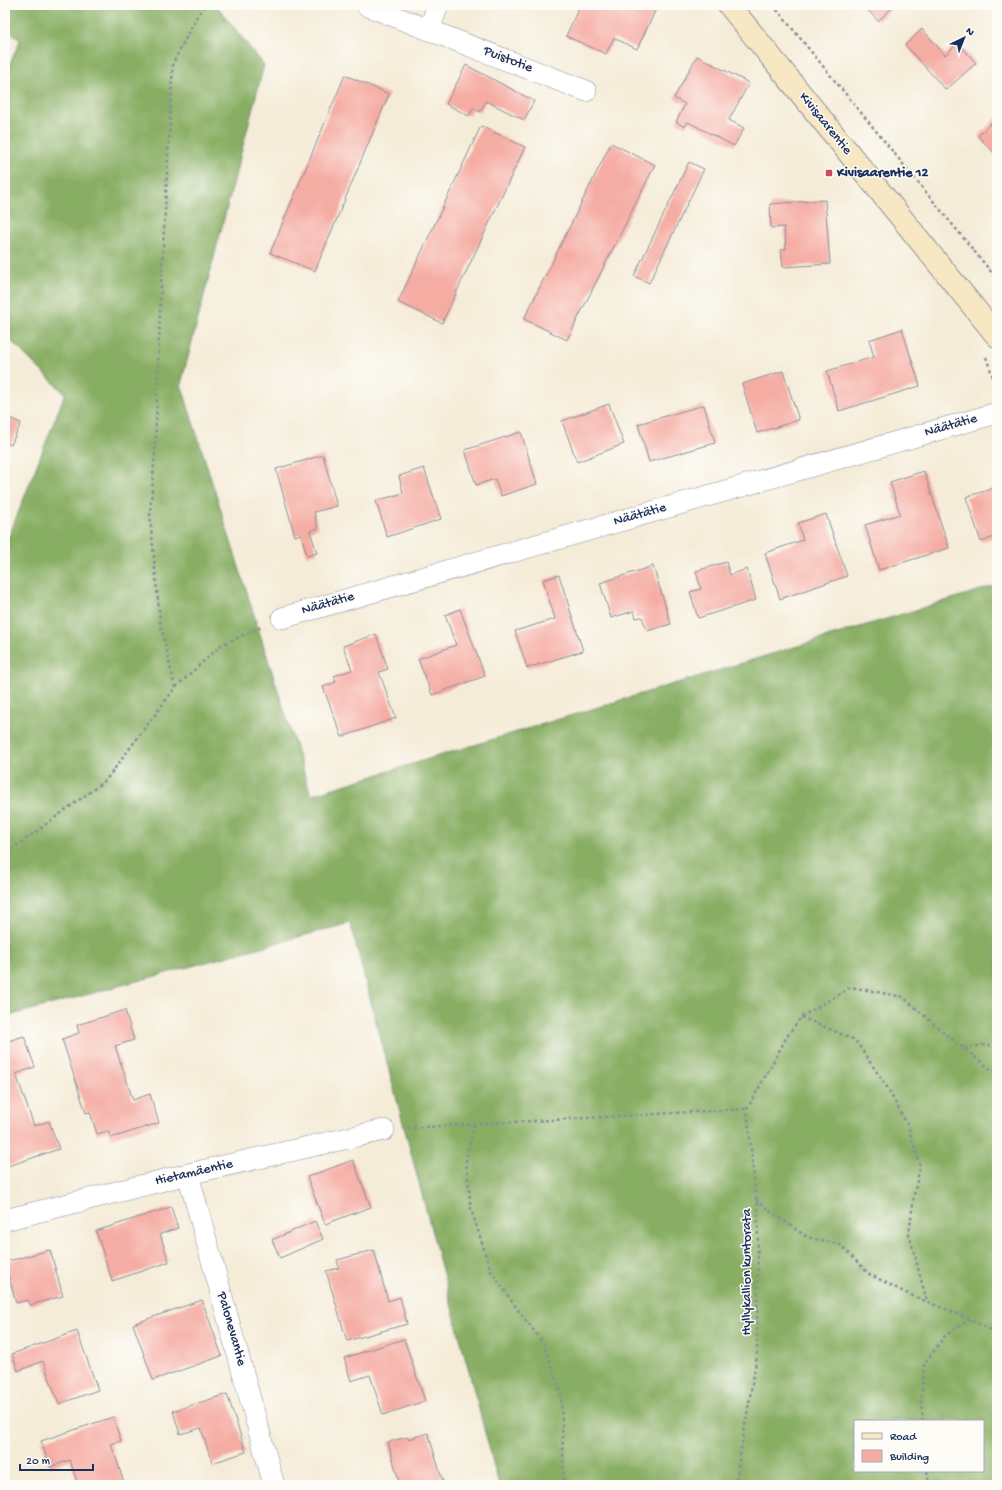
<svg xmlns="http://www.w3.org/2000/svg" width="1002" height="1490" font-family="'Gochi Hand',sans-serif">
  <rect width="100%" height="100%" fill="#fdfcf7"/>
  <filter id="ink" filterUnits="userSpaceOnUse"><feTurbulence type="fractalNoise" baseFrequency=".025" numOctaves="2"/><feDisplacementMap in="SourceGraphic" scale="8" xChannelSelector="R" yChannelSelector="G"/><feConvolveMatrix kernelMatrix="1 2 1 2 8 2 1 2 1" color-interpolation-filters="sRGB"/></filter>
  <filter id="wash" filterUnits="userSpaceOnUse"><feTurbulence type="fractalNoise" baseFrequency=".012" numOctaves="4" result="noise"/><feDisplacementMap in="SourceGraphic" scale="16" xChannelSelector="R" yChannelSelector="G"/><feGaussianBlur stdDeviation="0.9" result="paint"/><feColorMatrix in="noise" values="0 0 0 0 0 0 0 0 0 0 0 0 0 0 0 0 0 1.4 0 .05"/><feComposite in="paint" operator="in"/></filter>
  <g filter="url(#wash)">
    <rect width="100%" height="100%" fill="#f5ecd8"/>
    <path fill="#88ae64" stroke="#526e61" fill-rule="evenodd" d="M 5,5 L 216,5 L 264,65 L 181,384 L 311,795 L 997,585 L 997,1485 L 499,1485 L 350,923 L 5,1017 L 5,546 L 65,394 L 5,335 L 5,76 L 20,40 L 5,28 ZM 855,1421 L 983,1421 L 983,1471 L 855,1471 Z"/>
    <g id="blocks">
      <path fill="#f5aca3" d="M 580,5 L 658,5 L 637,49 L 614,38 L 606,54 L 566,36 Z
        M 863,5 L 895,5 L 878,21 Z
        M 922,29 L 945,55 L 958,43 L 976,63 L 946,90 L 905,45 Z
        M 697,56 L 749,83 L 729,120 L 744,128 L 734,146 L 688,122 L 685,127 L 676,122 L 685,104 L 674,98 Z
        M 466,65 L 534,101 L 524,120 L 486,101 L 480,112 L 473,108 L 469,116 L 446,104 Z
        M 345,75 L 389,94 L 315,271 L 270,253 Z
        M 997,117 L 997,156 L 978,136 Z
        M 481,126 L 525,147 L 442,323 L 398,302 Z
        M 611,143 L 655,165 L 567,340 L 524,319 Z
        M 689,162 L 704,169 L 649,283 L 634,276 Z
        M 825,200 L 830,264 L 783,267 L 781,250 L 786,249 L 784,227 L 771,228 L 770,204 Z
        M 902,329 L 920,386 L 839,411 L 827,371 L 874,357 L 869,340 Z
        M 783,371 L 799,420 L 757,433 L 742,384 Z
        M 609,404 L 624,444 L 577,462 L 562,421 Z
        M 704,405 L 715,443 L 649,462 L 638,424 Z
        M 5,416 L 21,423 L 11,445 L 5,442 Z
        M 521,432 L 537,484 L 501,496 L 495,479 L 476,485 L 465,450 Z
        M 323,455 L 337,506 L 314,512 L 318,528 L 310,531 L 317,553 L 307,556 L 301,534 L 295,536 L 276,469 Z
        M 424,468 L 441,519 L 387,537 L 376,501 L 403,493 L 399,476 Z
        M 924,471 L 949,548 L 879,570 L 865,525 L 900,514 L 890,482 Z
        M 997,487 L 997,536 L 981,542 L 966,497 Z
        M 826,514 L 847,576 L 780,599 L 765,553 L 803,540 L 798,523 Z
        M 726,562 L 730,575 L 747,569 L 756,600 L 698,618 L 690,592 L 701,589 L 696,571 Z
        M 653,566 L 671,624 L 647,631 L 642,617 L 636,618 L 634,611 L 611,618 L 600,583 Z
        M 559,575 L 583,651 L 527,668 L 515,631 L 555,619 L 543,580 Z
        M 460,609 L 485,676 L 432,695 L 418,659 L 456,645 L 445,615 Z
        M 376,634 L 388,669 L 379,672 L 396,718 L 342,737 L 323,687 L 336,682 L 334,676 L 352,670 L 343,646 Z
        M 125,1010 L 134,1040 L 115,1046 L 133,1100 L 150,1094 L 159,1123 L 111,1138 L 108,1131 L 97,1134 L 90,1112 L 86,1113 L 62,1039 L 79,1033 L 77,1025 Z
        M 24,1036 L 35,1067 L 16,1074 L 34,1126 L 49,1121 L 59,1149 L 5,1167 L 5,1042 Z
        M 353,1160 L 371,1207 L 325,1224 L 307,1177 Z
        M 171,1207 L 178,1228 L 160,1234 L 169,1262 L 112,1281 L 96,1231 Z
        M 315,1221 L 323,1239 L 280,1258 L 272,1240 Z
        M 50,1250 L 63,1296 L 30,1305 L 28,1300 L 16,1303 L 5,1262 Z
        M 374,1250 L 388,1301 L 400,1297 L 407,1324 L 347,1341 L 326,1271 L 339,1268 L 337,1260 Z
        M 202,1300 L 222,1356 L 153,1380 L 133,1324 Z
        M 77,1331 L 98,1390 L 59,1404 L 43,1361 L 18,1371 L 12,1354 Z
        M 404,1339 L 425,1401 L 383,1415 L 370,1375 L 351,1381 L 344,1358 Z
        M 227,1394 L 246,1452 L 212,1463 L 201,1428 L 180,1434 L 173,1411 Z
        M 113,1417 L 121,1441 L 111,1444 L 125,1485 L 78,1485 L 70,1460 L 50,1467 L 41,1441 Z
        M 428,1433 L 444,1485 L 400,1485 L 388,1442 L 407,1437 L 408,1439 Z"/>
    </g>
  </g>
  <g filter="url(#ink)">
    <use href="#blocks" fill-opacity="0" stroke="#888e9b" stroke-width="1"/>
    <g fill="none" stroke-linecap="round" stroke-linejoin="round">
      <g stroke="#888e9b" stroke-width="22">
        <path id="street" d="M 366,5 L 429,30 L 438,5
          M 429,30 L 586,91
          M 282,618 L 997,413
          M 188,1174 L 274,1485
          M 5,1220 L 188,1174 L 384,1130"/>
      </g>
      <g stroke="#888e9b" stroke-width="24">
        <path id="secondary" d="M 729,5 L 997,336"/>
      </g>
      <path stroke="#888e9b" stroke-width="2.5" stroke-dasharray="3 3" stroke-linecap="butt" d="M 773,5 L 997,279
        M 986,357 L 997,389
        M 175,688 L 160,621 L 150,516 L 155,451 L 161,285 L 173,63 L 196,18 L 205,5
        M 5,851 L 14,848 L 106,780 L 175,688 L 221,645 L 261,627
        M 801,1017 L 855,1040 L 887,1087 L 909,1128 L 920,1167 L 914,1195 L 909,1234 L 927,1302
        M 964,1048 L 983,1045 L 997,1046
        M 474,1124 L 466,1160 L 471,1209 L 491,1271 L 515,1306 L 544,1344 L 561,1394 L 564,1485
        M 407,1128 L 747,1109
        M 756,1199 L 770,1211 L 807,1237 L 841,1245 L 869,1274 L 906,1293 L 970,1319 L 997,1333
        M 923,1421 L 921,1403 L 924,1364 L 945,1336 L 970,1319
        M 927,1471 L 929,1485
        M 735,1485 L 757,1356 L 758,1205 L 756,1199 L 747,1109 L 788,1035 L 801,1017 L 851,987 L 903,997 L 944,1033 L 997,1074"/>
      <use href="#street" stroke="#fff" stroke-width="21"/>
      <use href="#secondary" stroke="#f7e8c3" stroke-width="22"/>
    </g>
  </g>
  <rect fill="#d1495b" stroke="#fdfcf7" stroke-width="1.5" x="825" y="169" width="8" height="8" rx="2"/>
  <g text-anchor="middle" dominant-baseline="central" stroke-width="3" stroke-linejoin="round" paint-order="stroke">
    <g font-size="14" fill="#1b2f5e" stroke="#fdfcf7">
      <text transform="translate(508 60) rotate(21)">Puistotie</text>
      <text transform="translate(825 124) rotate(51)">Kivisaarentie</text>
      <text transform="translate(951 426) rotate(-16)">Näätätie</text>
      <text transform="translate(640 515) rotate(-16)">Näätätie</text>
      <text transform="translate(328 604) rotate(-16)">Näätätie</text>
      <text transform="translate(194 1173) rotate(-13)">Hietamäentie</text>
      <text transform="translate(747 1272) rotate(-90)">Hyllykallion kuntorata</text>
      <text transform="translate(231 1329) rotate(74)">Palonevantie</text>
    </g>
    <g font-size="14" font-weight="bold" fill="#1b2f5e" stroke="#fdfcf7" text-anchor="start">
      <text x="837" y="173">Kivisaarentie 12</text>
    </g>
  </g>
  <rect width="1002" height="1490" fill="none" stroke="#fdfcf7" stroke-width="20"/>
  <rect x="854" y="1420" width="130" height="52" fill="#fdfcf7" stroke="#a3aaba"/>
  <rect x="862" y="1433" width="20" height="6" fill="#f7e8c3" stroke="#a3aaba"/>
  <text x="890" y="1440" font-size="12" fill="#1b2f5e">Road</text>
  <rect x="862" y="1450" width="20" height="12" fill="#f5aca3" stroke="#a3aaba"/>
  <text x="890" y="1460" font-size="12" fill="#1b2f5e">Building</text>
  <g transform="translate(964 38) rotate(43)" stroke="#fdfcf7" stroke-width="3" paint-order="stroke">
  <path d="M0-3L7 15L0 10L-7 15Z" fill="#1b2f5e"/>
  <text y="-6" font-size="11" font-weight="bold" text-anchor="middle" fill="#1b2f5e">N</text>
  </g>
  <path d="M20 1464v6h73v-6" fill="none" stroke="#1b2f5e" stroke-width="2"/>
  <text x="26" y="1464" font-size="12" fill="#1b2f5e" stroke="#fdfcf7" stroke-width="3" paint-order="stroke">20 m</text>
</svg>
